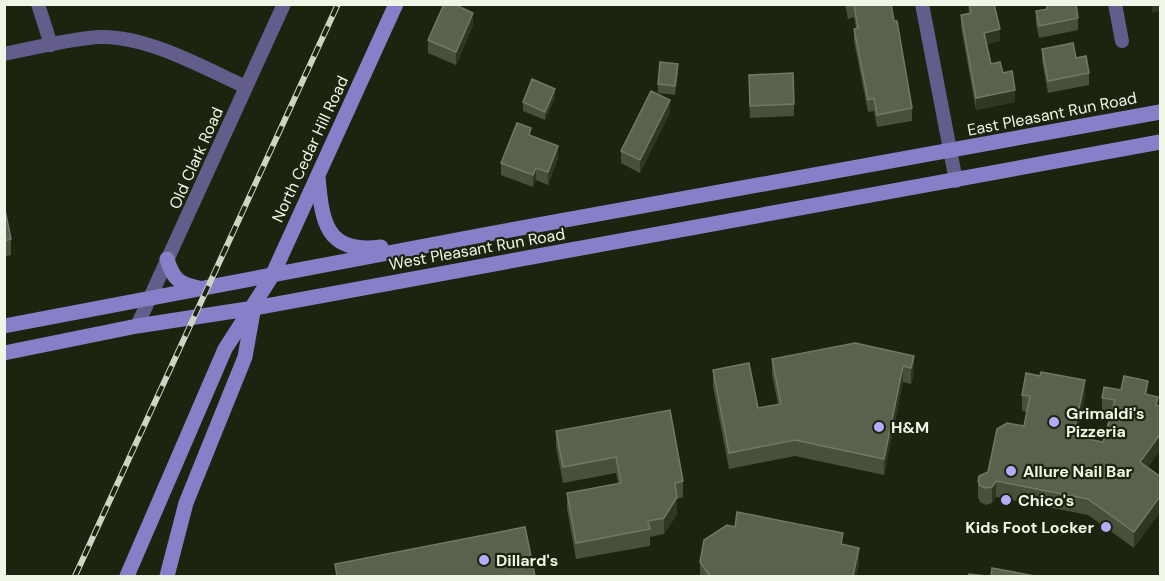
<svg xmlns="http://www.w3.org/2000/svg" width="1165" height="581" font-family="'DM Sans',sans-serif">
  <rect width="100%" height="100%" fill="#1b240f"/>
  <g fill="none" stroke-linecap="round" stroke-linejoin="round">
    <path stroke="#625d8a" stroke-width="14" d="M 38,4 L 51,45
      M 922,4 L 956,181
      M 1115,4 L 1122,41
      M 4,54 C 35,48 68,39 99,37 C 146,35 204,68 246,87
      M 137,326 L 284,4"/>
    <path stroke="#877fc7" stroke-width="15" d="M 318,177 C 322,221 325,254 381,247
      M 167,259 C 173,279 179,284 199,288
      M 4,326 L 488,234 L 1160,112
      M 4,353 L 137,326 L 254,308 L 1160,142
      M 127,576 L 225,349 L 272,276 L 396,4
      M 167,576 L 186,503 L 245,357 L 253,312"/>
    <g stroke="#ced4c5" stroke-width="6">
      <path id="rail" d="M 75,576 L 338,4"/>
    </g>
    <use href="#rail" stroke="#1b240f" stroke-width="4" stroke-dasharray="11" stroke-linecap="butt"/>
  </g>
  <path fill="#47503a" d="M 845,4 L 891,4 L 912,108 L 912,121 L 877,127 L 874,111 L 868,112 L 854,41 L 854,29 L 856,28 L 854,17 L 848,19 Z
    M 968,4 L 994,4 L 1000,41 L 986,44 L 991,64 L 1003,73 L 1015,102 L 976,110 L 961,27 L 961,15 L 969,13 Z
    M 1045,4 L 1076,4 L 1078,18 L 1078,30 L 1039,38 L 1036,24 L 1036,11 L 1046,10 Z
    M 473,25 L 456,65 L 428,53 L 428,40 Z
    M 1042,49 L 1076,58 L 1089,73 L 1089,85 L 1048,93 L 1042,61 Z
    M 678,72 L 675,95 L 658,93 L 658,84 Z
    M 749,87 L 794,104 L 794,116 L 750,118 Z
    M 555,97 L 545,120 L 523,111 L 523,102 Z
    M 670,112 L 640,173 L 621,163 L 621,151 Z
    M 531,135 L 558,158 L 548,185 L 536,180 L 533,187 L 501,175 L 501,163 Z
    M 4,205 L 11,239 L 11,255 L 4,257 Z
    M 914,356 L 914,372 L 911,384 L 903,382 L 884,475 L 795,456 L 729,469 L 713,386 L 713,370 L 758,408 L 778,404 L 772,375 L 772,359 Z
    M 1022,395 L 1085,396 L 1076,437 L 1103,442 L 1111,416 L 1102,414 L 1102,398 L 1148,395 L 1158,405 L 1161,406 L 1161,449 L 1147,468 L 1134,548 L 1088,515 L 996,497 L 992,503 L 986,505 L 980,502 L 978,497 L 978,481 L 988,472 L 1024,426 L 1027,412 L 1022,411 Z
    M 556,431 L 683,481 L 683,497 L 677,499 L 677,514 L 664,534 L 650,537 L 650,546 L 576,559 L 567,509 L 567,493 L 618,483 L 616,473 L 563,483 L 556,447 Z
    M 735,527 L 843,545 L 859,564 L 856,576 L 700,576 L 700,562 Z"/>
  <path fill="#2e3721" d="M 1152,4 L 1161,4 L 1161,11 L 1152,13 Z
    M 473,13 L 473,25 L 456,65 L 456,52 Z
    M 1000,29 L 1000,41 L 984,45 L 984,33 Z
    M 555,89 L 555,97 L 545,120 L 545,112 Z
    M 1015,90 L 1015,102 L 976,110 L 976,98 Z
    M 670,100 L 670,112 L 640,173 L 640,160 Z
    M 558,146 L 558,158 L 548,185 L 548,172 Z
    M 536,168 L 536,180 L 533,187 L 533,175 Z
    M 914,356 L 914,372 L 911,384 L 911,368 Z
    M 903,366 L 903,382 L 884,475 L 884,459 Z
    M 1085,380 L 1085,396 L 1073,452 L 1073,436 Z
    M 1148,381 L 1148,397 L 1145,394 Z
    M 1161,433 L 1161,449 L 1140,479 L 1140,462 Z
    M 996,481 L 996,497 L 992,503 L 992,487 Z
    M 1161,495 L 1161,511 L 1134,548 L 1134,532 Z
    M 677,497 L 677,514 L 664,534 L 664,518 Z
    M 859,548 L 859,564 L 856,576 L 853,576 Z"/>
  <path fill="#59624d" stroke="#707965" stroke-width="1.5" d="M 444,4 L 454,4 L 473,13 L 456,52 L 428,40 Z
    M 847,4 L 891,4 L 894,21 L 897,21 L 912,108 L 877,115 L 874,98 L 868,100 L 854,29 L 858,28 L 854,5 L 848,6 Z
    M 970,4 L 994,4 L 1000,29 L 984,33 L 991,64 L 1000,62 L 1003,73 L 1012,71 L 1015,90 L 976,98 L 961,15 L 971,13 Z
    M 1047,4 L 1076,4 L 1078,18 L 1039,26 L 1036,11 L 1048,9 Z
    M 1073,43 L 1076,58 L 1086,56 L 1089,73 L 1048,81 L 1042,49 Z
    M 660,62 L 678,64 L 675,86 L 658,84 Z
    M 793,73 L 794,104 L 750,106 L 749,75 Z
    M 532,79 L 555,89 L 545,112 L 523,102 Z
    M 651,91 L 670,100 L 640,160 L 621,151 Z
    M 517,123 L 531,128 L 529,135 L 558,146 L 548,172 L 536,168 L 533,175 L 501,163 Z
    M 4,205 L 11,239 L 4,241 Z
    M 855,343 L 914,356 L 911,368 L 903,366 L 884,459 L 795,440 L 729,453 L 713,370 L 749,363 L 758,408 L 781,404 L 772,359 Z
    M 1041,372 L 1085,380 L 1073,436 L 1103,442 L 1115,400 L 1102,398 L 1104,387 L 1121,390 L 1124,376 L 1148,381 L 1145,394 L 1158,397 L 1156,405 L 1161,406 L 1161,433 L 1140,462 L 1161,477 L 1161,495 L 1134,532 L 1088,499 L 996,481 L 992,487 L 986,488 L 980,486 L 978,481 L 979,476 L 988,472 L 997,429 L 1007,423 L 1024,426 L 1030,396 L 1022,395 L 1026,373 L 1040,376 Z
    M 670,410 L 683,481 L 675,483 L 677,497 L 664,518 L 648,521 L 650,529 L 576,543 L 567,493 L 621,483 L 616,457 L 563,467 L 556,431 Z
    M 737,512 L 843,533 L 841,544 L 859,548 L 853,576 L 710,576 L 700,562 L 704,540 L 727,525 L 735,527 Z
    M 525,527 L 535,576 L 337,576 L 335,564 Z
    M 992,568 L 1035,576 L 991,576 Z
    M 969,574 L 985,576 L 969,576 Z"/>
  <g fill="#b4acf9" stroke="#1b240f" stroke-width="2">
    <circle cx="1054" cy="422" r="6"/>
    <circle cx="879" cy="427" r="6"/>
    <circle cx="1011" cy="471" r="6"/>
    <circle cx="1006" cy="500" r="6"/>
    <circle cx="1106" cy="527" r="6"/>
    <circle cx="484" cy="560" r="6"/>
  </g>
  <g text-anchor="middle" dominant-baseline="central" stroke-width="4.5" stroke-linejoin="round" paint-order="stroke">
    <g font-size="16" fill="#eff5e7" stroke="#1b240f">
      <text transform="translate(1052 114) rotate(-11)">East Pleasant Run Road</text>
      <text transform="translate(310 149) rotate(-65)">North Cedar Hill Road</text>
      <text transform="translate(196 158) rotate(-66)">Old Clark Road</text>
      <text transform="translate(477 249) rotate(-10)">West Pleasant Run Road</text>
    </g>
    <g font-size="16" font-weight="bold" fill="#eff5e7" stroke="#1b240f" text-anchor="start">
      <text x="1066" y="413">Grimaldi's<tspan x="1066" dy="18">Pizzeria</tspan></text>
      <text x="891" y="427">H&amp;M</text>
      <text x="1023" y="471">Allure Nail Bar</text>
      <text x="1018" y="500">Chico's</text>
      <text x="1094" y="527" text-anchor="end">Kids Foot Locker</text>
      <text x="496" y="560">Dillard's</text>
    </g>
  </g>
  <rect width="1165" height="581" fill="none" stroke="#eff5e7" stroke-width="12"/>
</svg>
